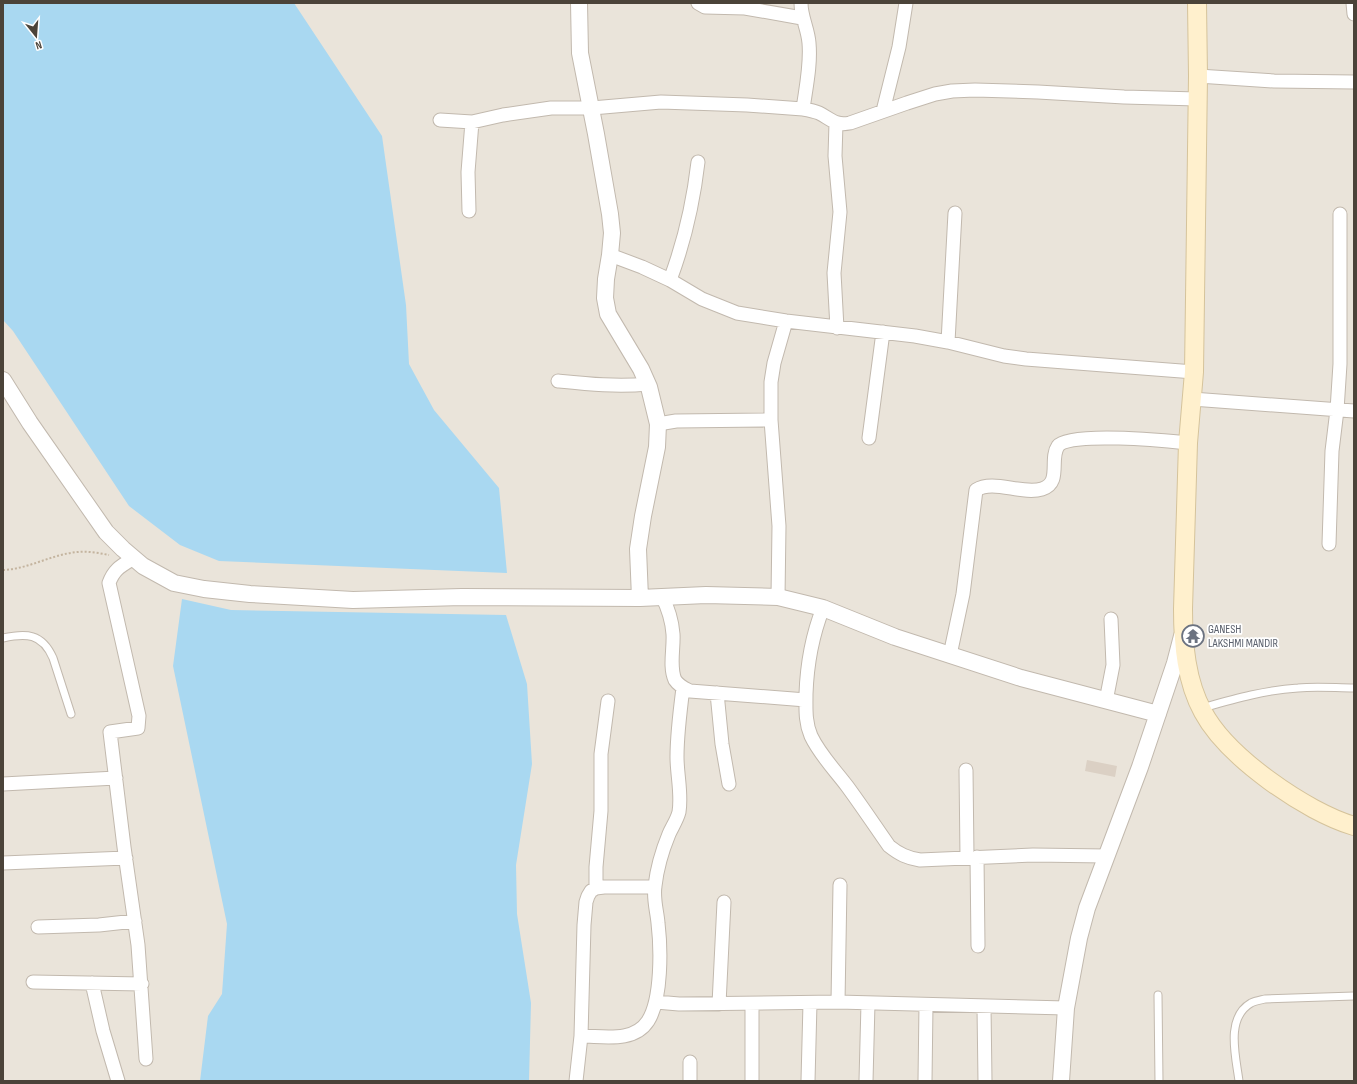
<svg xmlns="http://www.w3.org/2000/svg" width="1357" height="1084" font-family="'Sofia Sans Condensed',sans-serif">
  <rect width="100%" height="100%" fill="#f6f2ec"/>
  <path fill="#eae4da" d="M 3,3 L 1354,3 L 1354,1081 L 3,1081 Z"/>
  <path fill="#a9d8f1" d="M 3,3 L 294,3 L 382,136 L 406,305 L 409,364 L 434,410 L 499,488 L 507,573 L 219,561 L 180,545 L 129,506 L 13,331 L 3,320 Z
    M 182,599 L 231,610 L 506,615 L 527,684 L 532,764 L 516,865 L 517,914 L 531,1003 L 529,1081 L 200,1081 L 208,1016 L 222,994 L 227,924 L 173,666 Z"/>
  <path fill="#dbd0c4" d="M 1087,760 L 1117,766 L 1115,777 L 1085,771 Z"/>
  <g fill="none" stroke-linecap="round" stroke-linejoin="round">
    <g stroke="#c2b9ae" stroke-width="9">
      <path id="service" d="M 3,638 C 26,633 42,633 53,658 L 71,714
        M 1202,708 C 1234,699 1265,690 1298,688 C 1317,686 1336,688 1354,688
        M 1158,995 L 1159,1081
        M 1239,1081 C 1236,1057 1225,1018 1251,1003 C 1255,1001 1261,1000 1265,999 L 1354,996"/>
    </g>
    <g stroke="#c2b9ae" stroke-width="15">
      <path id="minor" d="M 698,3 L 705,7 L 745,8 L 802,18
        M 801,3 C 801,17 808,29 809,43 C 811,65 806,87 803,109
        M 1353,3 L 1354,14
        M 1198,76 L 1274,81 L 1354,82
        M 883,111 L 899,47 L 906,3
        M 440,120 L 472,122 L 503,115 L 551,108 L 592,108 L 661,102 L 747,105 L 803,109 C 809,110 814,111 819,113 C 831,119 835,126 850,123 L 907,103 L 935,94 L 952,91 L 975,90 L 1038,92 L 1124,97 L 1197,99
        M 836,123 L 835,156 L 840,212 L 834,273 L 837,328
        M 469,211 L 468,172 L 472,122
        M 610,255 L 642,267 L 670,280 L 702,299 L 737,313 L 786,321 L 915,336 L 948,342 L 1004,356 L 1026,359 L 1194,372
        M 670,280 C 685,240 693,205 698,162
        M 948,342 L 955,213
        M 558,381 C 588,384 617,387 648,384
        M 1192,399 L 1354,411
        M 658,424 L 676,421 L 771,420
        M 869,438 L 883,332
        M 1329,544 L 1332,451 L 1337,410 L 1340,364 L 1340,214
        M 134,558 C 121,566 114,569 109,583 L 139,716 L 138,728 L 110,732 L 124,847 L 138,945 L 146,1059
        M 662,596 C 668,608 672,620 673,634 C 674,648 669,667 675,680 C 679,686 684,688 690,691 L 806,700
        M 778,597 L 779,526 L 771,420 L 771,382 L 774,363 L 786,321
        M 823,608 C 812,636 807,664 806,694 C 806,709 805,722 811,736 C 820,755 835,770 847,786 C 861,805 875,826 889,846 C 899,854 907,858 920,860 L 1033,855 L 1106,856
        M 950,655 L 963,594 L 976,490 C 993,479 1022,495 1042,489 C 1062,483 1049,459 1058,446 C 1069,431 1168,441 1188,443
        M 717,693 L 722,744 L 729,784
        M 1106,701 L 1113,665 L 1111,619
        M 966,770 L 967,857
        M 3,784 L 116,778
        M 977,857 L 978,946
        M 3,863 L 126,858
        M 596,888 L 596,867 L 601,811 L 601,754 L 608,701
        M 38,927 L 99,925 L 135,921
        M 33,982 L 142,984
        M 92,983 L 103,1031 L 118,1081
        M 656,1002 L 679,1004 L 838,1002 L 1066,1008
        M 838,1002 L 840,885
        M 719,1004 L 724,902
        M 752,1004 L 752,1081
        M 984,1007 L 985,1081
        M 581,1036 C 603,1036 634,1043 648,1021 C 662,999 661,948 658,923 C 657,911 653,899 655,886 C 657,868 662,851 669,834 C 672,827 677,820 679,812 C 682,794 677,775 677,757 C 677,734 680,711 683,688
        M 690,1062 L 690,1081
        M 576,1081 L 581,1036 L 584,925 L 586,902 L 588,896 L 591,891 L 596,888 L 604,887 L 655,887
        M 808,1081 L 810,1003
        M 866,1081 L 868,1003
        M 925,1081 L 926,1005"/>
    </g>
    <g stroke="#c2b9ae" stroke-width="18">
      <path id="tertiary" d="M 579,3 L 580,53 L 596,134 L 610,214 L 612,233 L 610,255 L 606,279 L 605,298 L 608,314 L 641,369 L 649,387 L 658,424 L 657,447 L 643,516 L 638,549 L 640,598
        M 3,380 L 30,423 L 106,532 L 123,549 L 143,566 L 174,583 L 204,589 L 250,594 L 353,600 L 462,597 L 640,598 L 706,595 L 778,597 L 823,608 L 895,637 L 1021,678 L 1158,714
        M 1061,1081 L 1066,1008 L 1079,938 L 1087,908 L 1140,767 L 1175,663 L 1182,636"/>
    </g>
    <g stroke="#d5c39b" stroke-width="20">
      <path id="secondary" d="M 1197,3 L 1198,76 L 1194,372 L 1188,443 L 1183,609 C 1183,644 1186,681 1203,712 C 1227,757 1306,812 1354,826"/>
    </g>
    <path stroke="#c4b49f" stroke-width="2" stroke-dasharray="2 2" stroke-linecap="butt" d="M 3,570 C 29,569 52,554 78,552 C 88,551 99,553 109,555"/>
    <use href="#service" stroke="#fff" stroke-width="7"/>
    <use href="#minor" stroke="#fff" stroke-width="13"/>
    <use href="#tertiary" stroke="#fff" stroke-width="16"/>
    <use href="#secondary" stroke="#fff0cd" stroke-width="18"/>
  </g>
  <defs>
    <g id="temple-ring" transform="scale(1.15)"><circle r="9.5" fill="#fff" stroke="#6b7280" stroke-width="1.5"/><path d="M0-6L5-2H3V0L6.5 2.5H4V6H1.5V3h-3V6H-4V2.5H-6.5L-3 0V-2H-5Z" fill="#6b7280"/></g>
  </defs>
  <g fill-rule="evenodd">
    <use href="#temple-ring" x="1193" y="636"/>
  </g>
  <g text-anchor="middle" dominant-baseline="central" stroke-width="3.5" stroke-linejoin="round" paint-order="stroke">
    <g font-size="12" fill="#5b616d" stroke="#fff" text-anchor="start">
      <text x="1208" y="629">GANESH<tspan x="1208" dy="14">LAKSHMI MANDIR</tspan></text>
    </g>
  </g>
  <rect width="1357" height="1084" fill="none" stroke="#4b4339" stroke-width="8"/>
  <g transform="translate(36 36) rotate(163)" stroke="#ffffff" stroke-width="3" paint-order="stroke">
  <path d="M0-3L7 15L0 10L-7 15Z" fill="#4b4339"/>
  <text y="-6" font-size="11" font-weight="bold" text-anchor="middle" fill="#4b4339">N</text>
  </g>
</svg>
